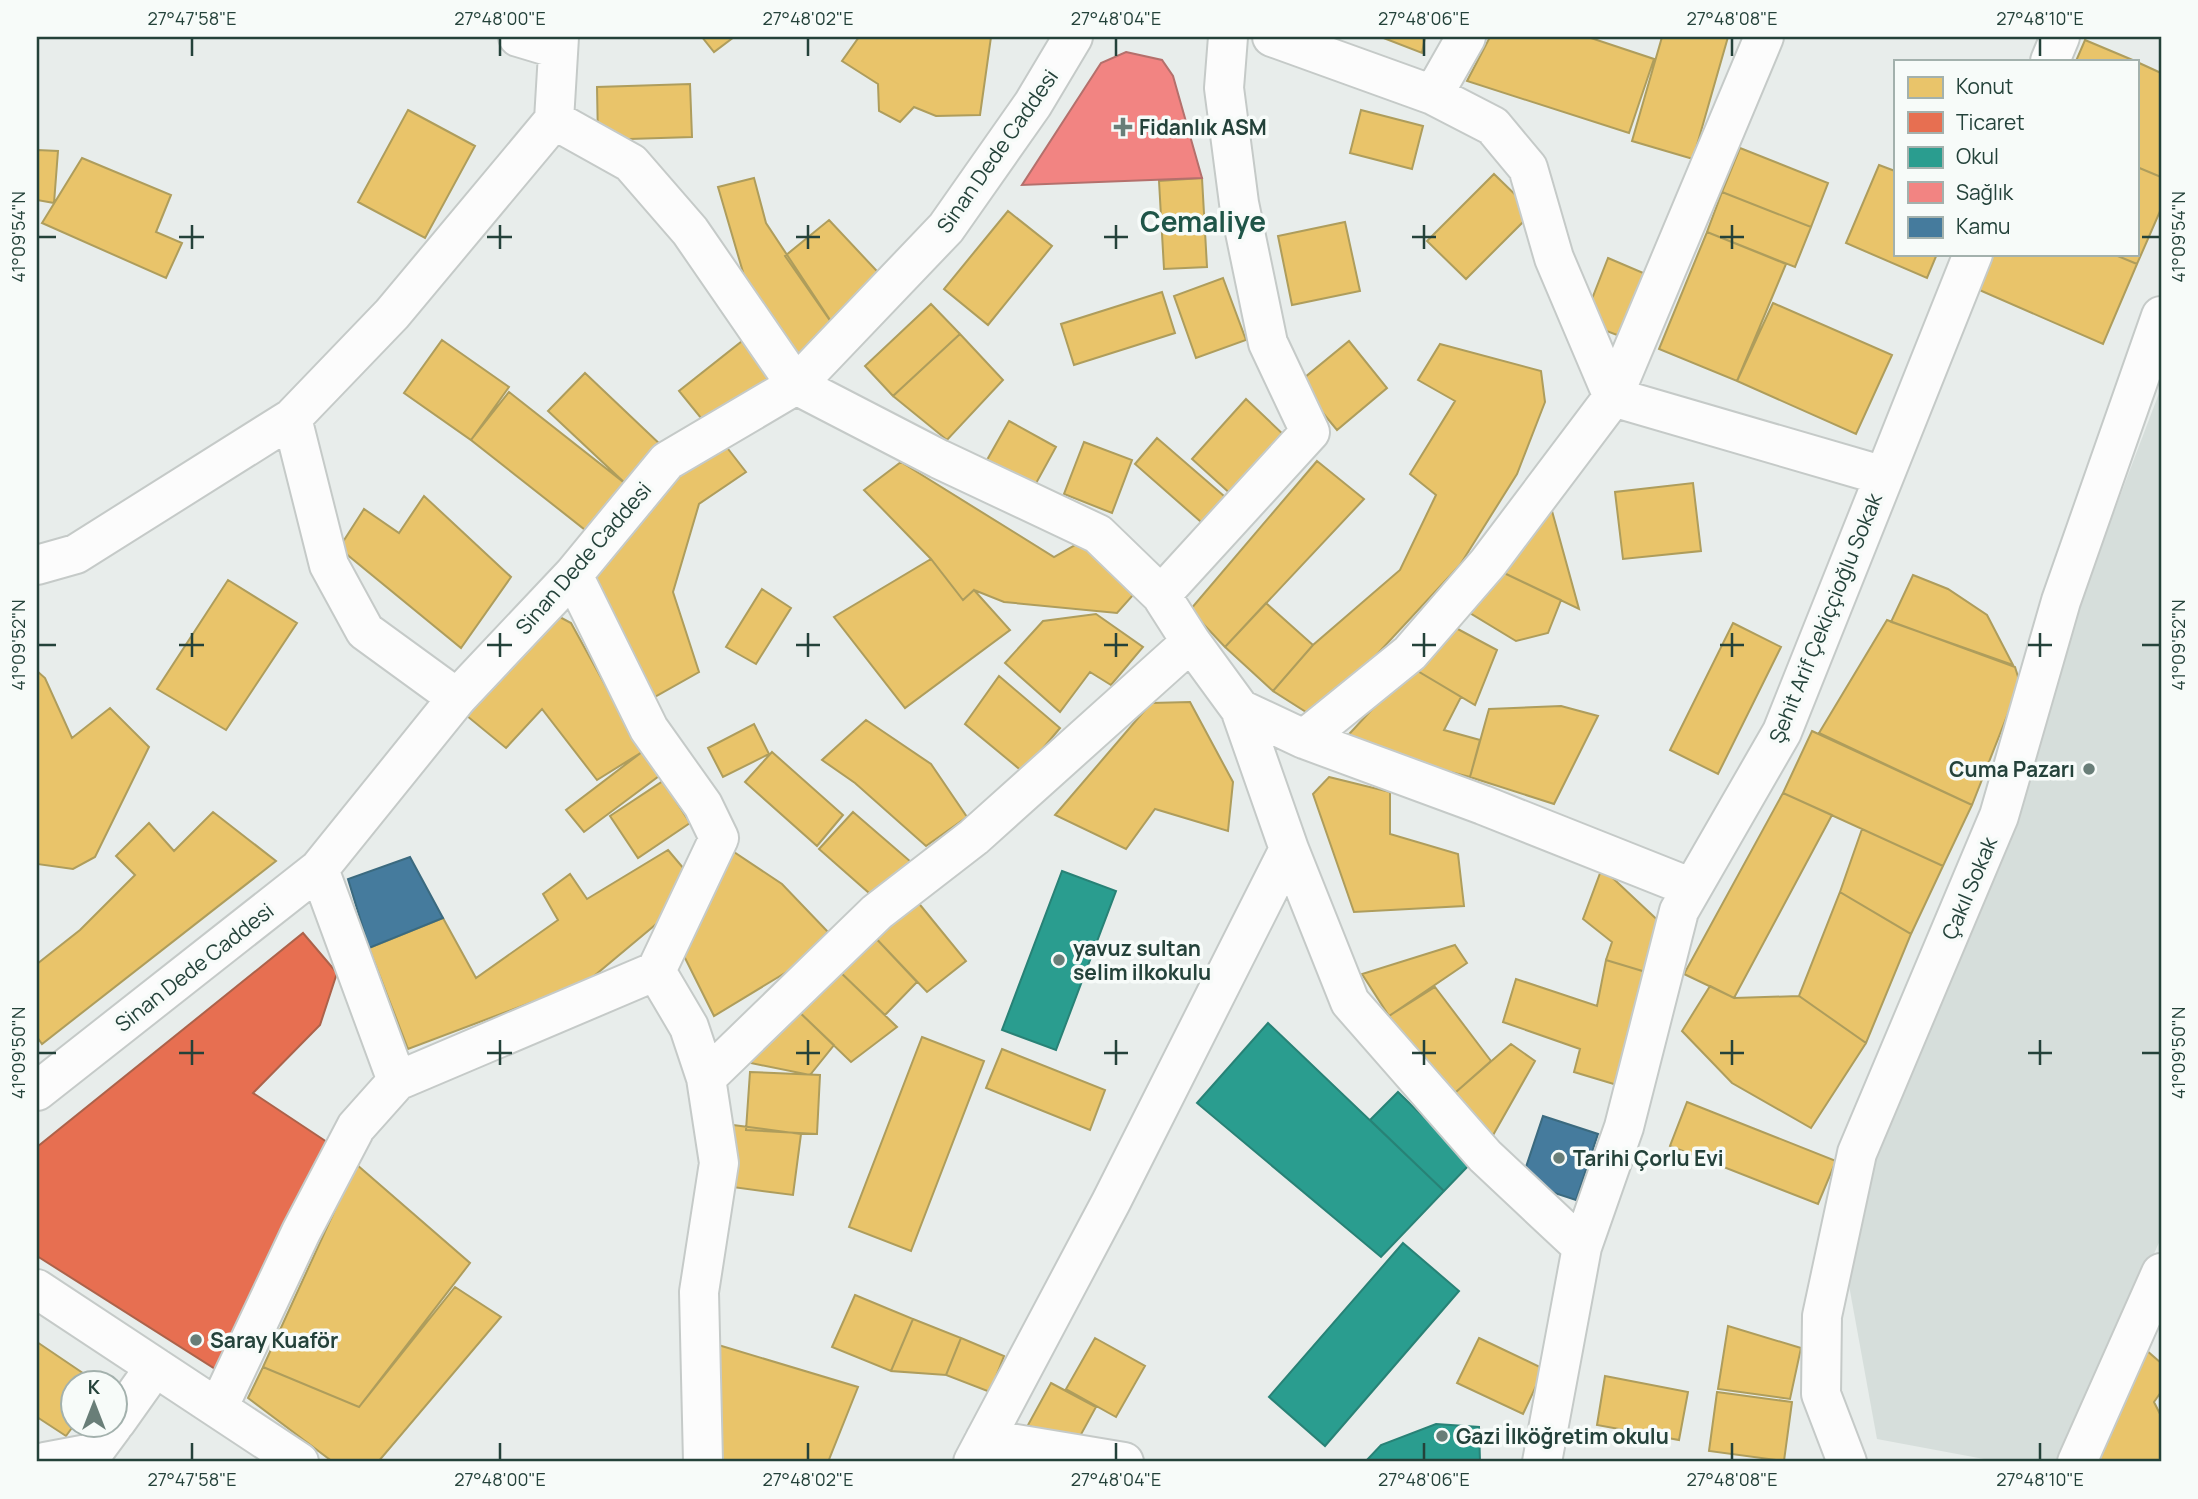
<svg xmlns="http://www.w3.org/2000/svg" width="2198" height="1499" font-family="Manrope,sans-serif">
  <rect width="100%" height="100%" fill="#e8edeb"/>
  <path fill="#d6dedb" d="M 2161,388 L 2161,1238 L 2062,1462 L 2000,1462 L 1877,1439 L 1846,1269 L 1872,1150 Z"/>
  <path fill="#e9c46a" stroke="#ae9d5c" stroke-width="2" d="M 702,37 L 734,37 L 714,52 Z
    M 859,37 L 991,37 L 980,115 L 936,116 L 914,107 L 900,122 L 879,111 L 878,84 L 842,61 Z
    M 1381,37 L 1425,37 L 1422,53 Z
    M 1490,37 L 1588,37 L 1654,59 L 1629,133 L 1467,81 Z
    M 1662,37 L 1728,37 L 1693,159 L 1632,141 Z
    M 2085,40 L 2135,61 L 2076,61 Z
    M 2137,62 L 2161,73 L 2161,177 L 2137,167 Z
    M 690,84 L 692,137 L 598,140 L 597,87 Z
    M 408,110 L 475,146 L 425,238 L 358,202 Z
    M 1361,110 L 1423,126 L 1412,169 L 1350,153 Z
    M 1740,148 L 1828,183 L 1811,227 L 1722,192 Z
    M 37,150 L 58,151 L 54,203 L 37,200 Z
    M 82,158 L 171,195 L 156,232 L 182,243 L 166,278 L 42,223 Z
    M 1879,165 L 1895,171 L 1895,254 L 1937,254 L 1927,278 L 1846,243 Z
    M 2137,167 L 2161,177 L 2161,209 L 2137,264 L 2113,254 L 2137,254 Z
    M 1494,174 L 1533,212 L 1466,279 L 1427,241 Z
    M 754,178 L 766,223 L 838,332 L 794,364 L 750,296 L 718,187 Z
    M 1202,178 L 1207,267 L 1164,269 L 1159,181 Z
    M 1722,192 L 1811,227 L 1795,267 L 1707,232 Z
    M 1008,211 L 1052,246 L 988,325 L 944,289 Z
    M 829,220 L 889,284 L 838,332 L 785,256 Z
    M 1345,222 L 1360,291 L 1292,305 L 1278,236 Z
    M 1707,232 L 1786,264 L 1737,381 L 1659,349 Z
    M 1992,254 L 2113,254 L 2137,264 L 2103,344 L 1977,289 Z
    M 1608,258 L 1655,278 L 1630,340 L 1583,322 Z
    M 1223,278 L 1246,340 L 1196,358 L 1174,296 Z
    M 1162,292 L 1175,333 L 1074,365 L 1061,324 Z
    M 1773,303 L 1892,355 L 1856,434 L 1737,381 Z
    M 931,304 L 960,334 L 893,396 L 865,366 Z
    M 960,334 L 1003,380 L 947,440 L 893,396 Z
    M 746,338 L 777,377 L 710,429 L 679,391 Z
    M 442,340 L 509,387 L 471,440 L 404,393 Z
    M 1349,341 L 1387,388 L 1337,430 L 1298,383 Z
    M 1440,344 L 1541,371 L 1545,402 L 1517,474 L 1460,565 L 1317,719 L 1273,691 L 1313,645 L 1400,570 L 1436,495 L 1410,474 L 1455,401 L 1418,380 Z
    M 585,373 L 663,447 L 627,485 L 548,411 Z
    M 509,392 L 627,485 L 589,533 L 471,440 Z
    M 1246,399 L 1287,438 L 1233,496 L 1192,459 Z
    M 1009,421 L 1056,447 L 1034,487 L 987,460 Z
    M 718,436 L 746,472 L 699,504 L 673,592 L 699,672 L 651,699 L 594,576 L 672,465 Z
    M 1157,438 L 1231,502 L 1208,528 L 1135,464 Z
    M 1084,442 L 1132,460 L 1112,513 L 1064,494 Z
    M 1317,461 L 1364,499 L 1225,647 L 1190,610 Z
    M 901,462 L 1054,557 L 1084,540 L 1142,585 L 1117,613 L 1004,602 L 974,590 L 963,600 L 931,559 L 864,490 Z
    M 1693,483 L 1701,551 L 1623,559 L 1615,492 Z
    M 424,496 L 511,577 L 461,648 L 339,548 L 364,509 L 399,533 Z
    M 1552,511 L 1579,609 L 1504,573 L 1528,526 Z
    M 931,559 L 963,600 L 974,590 L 1010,630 L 905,708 L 834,617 Z
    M 1504,573 L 1561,600 L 1548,633 L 1516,641 L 1465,610 Z
    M 1913,575 L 1948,589 L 1987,615 L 2013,665 L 1891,622 Z
    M 228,580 L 297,623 L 226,730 L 157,689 Z
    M 762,589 L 791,608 L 756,664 L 726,647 Z
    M 1266,603 L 1313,645 L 1273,691 L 1225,647 Z
    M 1096,614 L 1143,647 L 1111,685 L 1090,672 L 1060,712 L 1005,663 L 1043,621 Z
    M 556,615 L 571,623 L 642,752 L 597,780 L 542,709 L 506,748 L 467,716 Z
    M 1887,620 L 2015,667 L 2020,683 L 1972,805 L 1819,733 Z
    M 1733,623 L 1781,647 L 1718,774 L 1670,750 Z
    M 1454,627 L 1497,650 L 1475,705 L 1411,667 Z
    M 1411,667 L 1461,697 L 1444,730 L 1480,740 L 1470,777 L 1340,744 Z
    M 37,671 L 45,678 L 72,738 L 110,708 L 149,747 L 95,857 L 73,869 L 37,864 Z
    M 999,676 L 1060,728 L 1023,772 L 965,724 Z
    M 1190,702 L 1233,782 L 1228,831 L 1155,809 L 1126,849 L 1055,815 L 1151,703 Z
    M 1561,706 L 1598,716 L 1554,804 L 1470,777 L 1489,709 Z
    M 866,720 L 931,764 L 967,817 L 926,846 L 855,783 L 822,760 Z
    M 754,724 L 769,754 L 723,777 L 708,748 Z
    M 1812,731 L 1972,805 L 1943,866 L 1783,793 Z
    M 642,752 L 659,776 L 584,832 L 566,810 Z
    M 772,752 L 843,815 L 817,846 L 745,782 Z
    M 1329,777 L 1390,792 L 1390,834 L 1458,854 L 1464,906 L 1354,912 L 1313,794 Z
    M 663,781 L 690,823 L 638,858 L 610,816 Z
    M 1783,793 L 1832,815 L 1734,998 L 1684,974 Z
    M 213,812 L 276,861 L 42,1044 L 37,1037 L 37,964 L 80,930 L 135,875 L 116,856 L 149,823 L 174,851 Z
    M 853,812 L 911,862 L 877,900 L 819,849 Z
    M 1862,829 L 1943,866 L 1911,934 L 1840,892 Z
    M 725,846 L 782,884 L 828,932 L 790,970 L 714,1016 L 679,946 Z
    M 668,850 L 690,876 L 685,900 L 588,981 L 408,1049 L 369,948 L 443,918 L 476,978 L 558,920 L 543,894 L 570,874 L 587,899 Z
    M 1602,868 L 1666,928 L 1649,973 L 1606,960 L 1612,942 L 1583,919 Z
    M 1840,892 L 1911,934 L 1866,1043 L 1799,996 Z
    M 912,895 L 966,961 L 927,992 L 869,931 Z
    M 869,931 L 917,982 L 885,1015 L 836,968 Z
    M 1455,945 L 1467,963 L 1389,1016 L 1362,974 Z
    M 1606,960 L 1649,973 L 1617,1085 L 1574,1072 L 1580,1049 L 1503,1022 L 1516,979 L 1597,1006 Z
    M 836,968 L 897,1027 L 851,1062 L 794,1007 Z
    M 1710,986 L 1734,998 L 1799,996 L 1866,1043 L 1811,1128 L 1732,1083 L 1682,1031 Z
    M 1435,987 L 1491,1061 L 1448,1099 L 1389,1016 Z
    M 794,1007 L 834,1045 L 810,1075 L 741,1061 Z
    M 922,1037 L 984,1061 L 911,1251 L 849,1227 Z
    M 1511,1044 L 1535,1061 L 1488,1144 L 1448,1099 Z
    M 1002,1049 L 1105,1090 L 1090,1130 L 986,1088 Z
    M 750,1072 L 820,1075 L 817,1134 L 746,1130 Z
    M 1687,1102 L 1836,1161 L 1818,1204 L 1670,1146 Z
    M 733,1125 L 801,1134 L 793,1195 L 725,1186 Z
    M 356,1164 L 470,1263 L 359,1407 L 263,1367 Z
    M 455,1287 L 501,1317 L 378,1462 L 333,1462 L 248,1398 L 263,1367 L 359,1407 Z
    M 855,1295 L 913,1319 L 891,1371 L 832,1347 Z
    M 913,1319 L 961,1338 L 946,1375 L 891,1371 Z
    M 1728,1326 L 1801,1348 L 1790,1399 L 1718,1389 Z
    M 961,1338 L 1004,1356 L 990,1392 L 946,1375 Z
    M 1095,1338 L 1145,1366 L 1116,1417 L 1066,1389 Z
    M 1479,1338 L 1544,1369 L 1523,1414 L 1457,1383 Z
    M 37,1342 L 99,1384 L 74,1384 L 74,1425 L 66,1436 L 37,1417 Z
    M 2138,1343 L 2161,1363 L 2161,1392 L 2154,1402 L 2161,1416 L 2161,1462 L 2096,1462 Z
    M 715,1344 L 858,1387 L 828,1462 L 717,1462 Z
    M 1605,1376 L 1688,1392 L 1679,1440 L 1597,1425 Z
    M 1051,1383 L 1096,1407 L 1073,1449 L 1028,1425 Z
    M 1717,1392 L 1792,1402 L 1784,1461 L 1709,1451 Z"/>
  <path fill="#e76f51" stroke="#ac624a" stroke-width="2" d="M 303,933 L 337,973 L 320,1025 L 253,1093 L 333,1146 L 220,1372 L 37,1256 L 37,1147 Z"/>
  <path fill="#2a9d8f" stroke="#288276" stroke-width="2" d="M 1062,871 L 1116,891 L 1056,1050 L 1002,1030 Z
    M 1268,1023 L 1444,1191 L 1381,1257 L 1197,1103 Z
    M 1398,1092 L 1471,1163 L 1444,1191 L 1370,1120 Z
    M 1403,1243 L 1459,1291 L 1325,1446 L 1269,1397 Z
    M 1436,1424 L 1479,1427 L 1480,1462 L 1365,1462 L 1381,1445 Z"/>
  <path fill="#f28482" stroke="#b4706c" stroke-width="2" d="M 1126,52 L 1162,60 L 1173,76 L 1202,178 L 1022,185 L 1101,63 Z"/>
  <path fill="#457b9d" stroke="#3b6a7f" stroke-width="2" d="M 410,857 L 443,918 L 369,948 L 348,879 Z
    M 1543,1116 L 1598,1134 L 1576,1200 L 1521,1182 Z"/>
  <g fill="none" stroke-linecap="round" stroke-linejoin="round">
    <g stroke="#c5cac8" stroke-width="42">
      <path id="street" d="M 518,37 L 558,49
        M 1272,37 L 1433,95 L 1493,126 L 1528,168 L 1554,258 L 1613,397 L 1884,476
        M 2050,61 L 2060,37
        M 1433,95 L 1466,37
        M 554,120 L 631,163 L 690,231 L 796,385 L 939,459 L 1098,534 L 1161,595 L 1191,642 L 1240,709 L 1289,849 L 1111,1202 L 973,1462
        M 292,418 L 329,565 L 365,631 L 457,698
        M 37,565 L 76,554 L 292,418 L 392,314 L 554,120 L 559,37
        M 573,575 L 649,729 L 703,805 L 719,838 L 656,971 L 689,1027 L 706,1078 L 719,1163 L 699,1292 L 703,1462
        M 1161,595 L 1310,432 L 1268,343 L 1239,203 L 1224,88 L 1228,37
        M 1240,709 L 1304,739 L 1483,805 L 1692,888
        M 1304,739 L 1410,653 L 1488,563 L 1613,397 L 1764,37
        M 1289,849 L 1350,1002 L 1485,1156 L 1582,1247
        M 319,869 L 397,1081
        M 706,1078 L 877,912 L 974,837 L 1191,642
        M 37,1091 L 319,869 L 457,698 L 573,575 L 667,461 L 796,385 L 946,228 L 1033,104 L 1073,37
        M 37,1289 L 299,1462
        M 218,1408 L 301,1232 L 356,1127 L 397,1081 L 656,971
        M 116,1422 L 155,1367
        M 985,1439 L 1124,1462
        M 45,1462 L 93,1453 L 113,1426
        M 1542,1462 L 1582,1247 L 1624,1127 L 1679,911 L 1782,732 L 1973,254
        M 1847,1462 L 1821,1394 L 1822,1316 L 1857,1153 L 1999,816 L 2061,601 L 2161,316
        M 2077,1462 L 2161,1273"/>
    </g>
    <use href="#street" stroke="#fcfcfc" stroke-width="38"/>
  </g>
  <path fill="none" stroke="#24423a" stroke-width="2.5" d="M 192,38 L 192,56M 500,38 L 500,56M 808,38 L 808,56M 1116,38 L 1116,56M 1424,38 L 1424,56M 1732,38 L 1732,56M 2040,38 L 2040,56M 192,225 L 192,249M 500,225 L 500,249M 808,225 L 808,249M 1116,225 L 1116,249M 1424,225 L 1424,249M 1732,225 L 1732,249M 38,237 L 56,237M 179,237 L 204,237M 487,237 L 512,237M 796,237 L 820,237M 1104,237 L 1128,237M 1412,237 L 1436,237M 1720,237 L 1744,237M 2142,237 L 2160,237M 192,633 L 192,657M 500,633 L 500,657M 808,633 L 808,657M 1116,633 L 1116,657M 1424,633 L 1424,657M 1732,633 L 1732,657M 2040,633 L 2040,657M 38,645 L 56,645M 179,645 L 204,645M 487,645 L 512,645M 796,645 L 820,645M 1104,645 L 1128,645M 1412,645 L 1436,645M 1720,645 L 1744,645M 2028,645 L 2052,645M 2142,645 L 2160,645M 192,1040 L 192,1065M 500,1040 L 500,1065M 808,1040 L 808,1065M 1116,1040 L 1116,1065M 1424,1040 L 1424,1065M 1732,1040 L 1732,1065M 2040,1040 L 2040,1065M 38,1053 L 56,1053M 179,1053 L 204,1053M 487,1053 L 512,1053M 796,1053 L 820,1053M 1104,1053 L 1128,1053M 1412,1053 L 1436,1053M 1720,1053 L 1744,1053M 2028,1053 L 2052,1053M 2142,1053 L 2160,1053M 192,1443 L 192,1460M 500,1443 L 500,1460M 808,1443 L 808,1460M 1116,1443 L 1116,1460M 1424,1443 L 1424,1460M 1732,1443 L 1732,1460M 2040,1443 L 2040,1460"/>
  <g fill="#697e78" stroke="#f7fbf9" stroke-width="2.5">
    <path d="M1119.5 116.5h7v7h7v7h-7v7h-7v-7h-7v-7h7z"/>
    <circle cx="2089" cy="769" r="7"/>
    <circle cx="1059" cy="960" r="7"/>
    <circle cx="1559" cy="1158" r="7"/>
    <circle cx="196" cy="1340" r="7"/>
    <circle cx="1442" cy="1436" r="7"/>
  </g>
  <g text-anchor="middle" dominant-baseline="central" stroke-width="7" stroke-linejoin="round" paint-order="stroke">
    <g font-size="21" font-weight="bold" fill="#24423a" stroke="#f7fbf9" text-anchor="start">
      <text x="1139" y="127">Fidanlık ASM</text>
      <text x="2075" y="769" text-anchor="end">Cuma Pazarı</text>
      <text x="1073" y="948">yavuz sultan<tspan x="1073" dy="24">selim ilkokulu</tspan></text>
      <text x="1573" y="1158">Tarihi Çorlu Evi</text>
      <text x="210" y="1340">Saray Kuaför</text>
      <text x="1456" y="1436">Gazi İlköğretim okulu</text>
    </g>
    <g font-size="21" fill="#24423a" stroke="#f7fbf9">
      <text transform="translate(997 151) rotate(-55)">Sinan Dede Caddesi</text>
      <text transform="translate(583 558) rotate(-49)">Sinan Dede Caddesi</text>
      <text transform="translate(1825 618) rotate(-68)">Şehit Arif Çekiççioğlu Sokak</text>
      <text transform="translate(1969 888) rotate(-67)">Çakıl Sokak</text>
      <text transform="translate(194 967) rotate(-38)">Sinan Dede Caddesi</text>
    </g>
    <g font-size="28" font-weight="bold" fill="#1f5548" stroke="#f7fbf9">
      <text x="1203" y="221">Cemaliye</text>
    </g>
  </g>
  <rect width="2198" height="1499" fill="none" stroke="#f7fbf9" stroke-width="77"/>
  <rect x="1894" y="60" width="245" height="196" fill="#f7fbf9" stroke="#a3b1ad" stroke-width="2"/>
  <rect x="1908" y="77" width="35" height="21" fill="#e9c46a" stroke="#a3b1ad" stroke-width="2"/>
  <text x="1956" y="94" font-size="21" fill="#24423a">Konut</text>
  <rect x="1908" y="112" width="35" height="21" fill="#e76f51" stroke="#a3b1ad" stroke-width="2"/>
  <text x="1956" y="130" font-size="21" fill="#24423a">Ticaret</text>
  <rect x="1908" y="147" width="35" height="21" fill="#2a9d8f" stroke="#a3b1ad" stroke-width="2"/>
  <text x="1956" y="164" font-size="21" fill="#24423a">Okul</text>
  <rect x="1908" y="182" width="35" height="21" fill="#f28482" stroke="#a3b1ad" stroke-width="2"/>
  <text x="1956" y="200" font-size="21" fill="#24423a">Sağlık</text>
  <rect x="1908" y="217" width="35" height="21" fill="#457b9d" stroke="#a3b1ad" stroke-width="2"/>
  <text x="1956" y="234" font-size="21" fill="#24423a">Kamu</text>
  <g transform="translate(94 1404)"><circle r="33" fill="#f7fbf9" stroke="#a3b1ad" stroke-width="2"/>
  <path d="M0-5L12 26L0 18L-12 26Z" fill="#697e78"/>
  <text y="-10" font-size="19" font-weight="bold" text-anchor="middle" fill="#24423a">K</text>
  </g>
  <rect x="38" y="38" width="2122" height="1422" fill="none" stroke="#24423a" stroke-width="2.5"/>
  <g font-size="18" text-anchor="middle" fill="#24423a">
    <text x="192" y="25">27°47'58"E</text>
    <text x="500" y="25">27°48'00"E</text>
    <text x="808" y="25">27°48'02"E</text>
    <text x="1116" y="25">27°48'04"E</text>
    <text x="1424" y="25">27°48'06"E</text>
    <text x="1732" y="25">27°48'08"E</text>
    <text x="2040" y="25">27°48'10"E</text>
    <text transform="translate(19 237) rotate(-90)" y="6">41°09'54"N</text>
    <text transform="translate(2179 237) rotate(-90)" y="6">41°09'54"N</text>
    <text transform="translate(19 645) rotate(-90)" y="6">41°09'52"N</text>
    <text transform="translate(2179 645) rotate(-90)" y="6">41°09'52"N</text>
    <text transform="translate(19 1053) rotate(-90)" y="6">41°09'50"N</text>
    <text transform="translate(2179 1053) rotate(-90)" y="6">41°09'50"N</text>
    <text x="192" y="1486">27°47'58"E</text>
    <text x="500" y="1486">27°48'00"E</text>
    <text x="808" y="1486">27°48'02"E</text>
    <text x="1116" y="1486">27°48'04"E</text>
    <text x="1424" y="1486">27°48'06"E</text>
    <text x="1732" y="1486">27°48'08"E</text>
    <text x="2040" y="1486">27°48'10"E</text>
  </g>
</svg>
